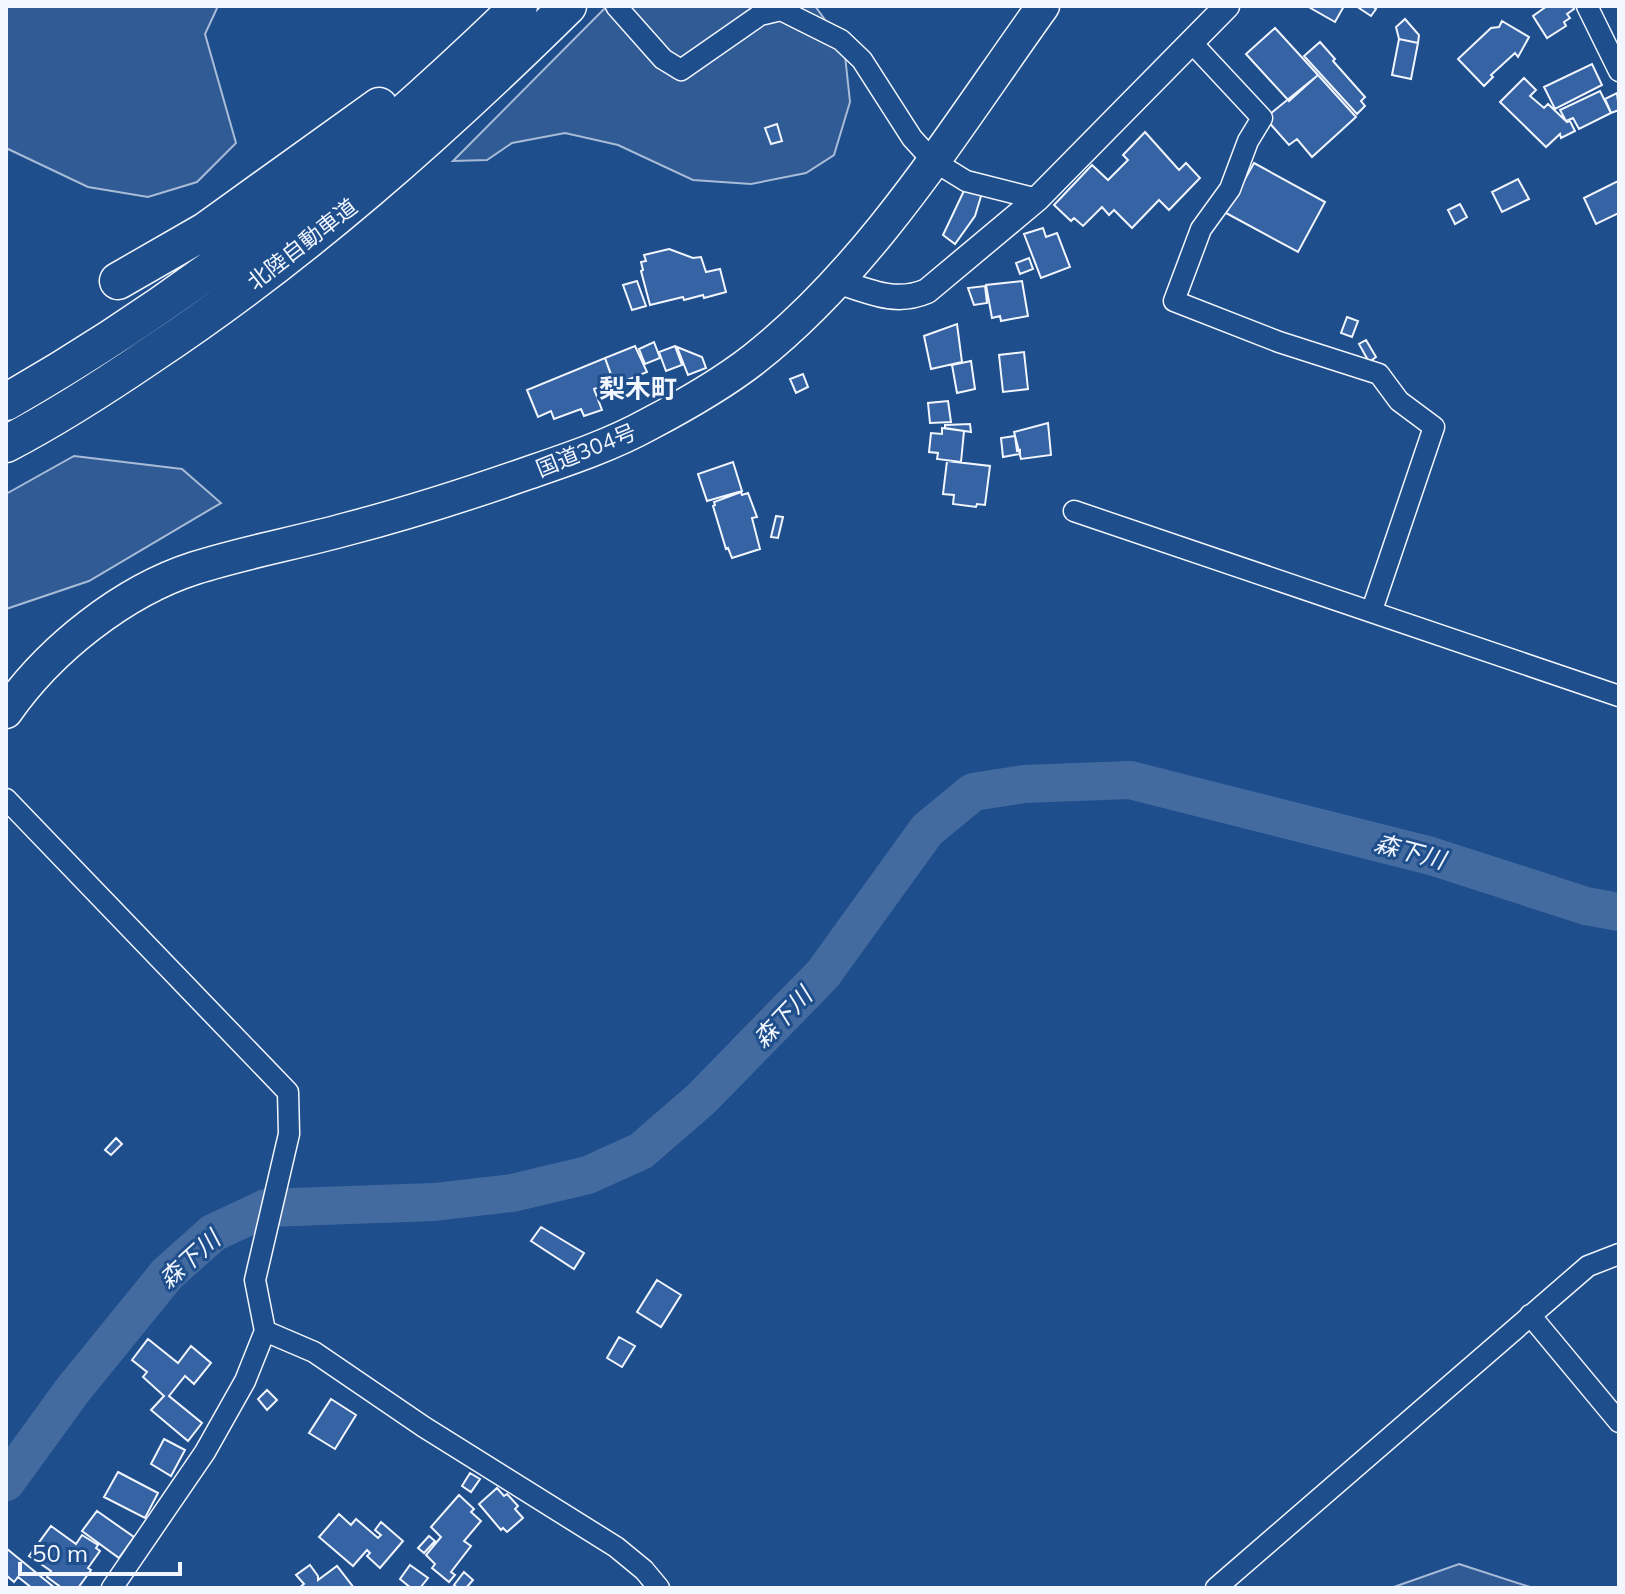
<svg xmlns="http://www.w3.org/2000/svg" width="1625" height="1594" font-family="Mulish,'Noto Sans JP',sans-serif">
  <rect width="100%" height="100%" fill="#1f4e8c"/>
  <path fill="#305b95" stroke="#a8bbd7" stroke-width="2" d="M 6,6 L 218,6 L 205,34 L 236,143 L 197,182 L 148,197 L 88,187 L 6,148 Z
    M 607,6 L 815,6 L 844,46 L 850,102 L 834,155 L 806,173 L 751,184 L 693,180 L 618,145 L 565,133 L 512,143 L 487,160 L 453,161 Z
    M 74,456 L 182,469 L 221,503 L 89,581 L 6,609 L 6,494 Z
    M 1459,1564 L 1530,1587 L 1531,1588 L 1391,1588 Z"/>
  <g fill="none" stroke-linecap="round" stroke-linejoin="round">
    <path stroke="#446ba0" stroke-width="38" d="M 6,1482 L 72,1391 L 167,1274 L 213,1233 L 266,1208 L 434,1202 L 512,1193 L 588,1175 L 641,1151 L 701,1099 L 823,974 L 927,830 L 973,792 L 1024,784 L 1130,780 L 1431,856 L 1586,906 L 1619,912"/>
  </g>
  <path fill="#3563a3" stroke="#f2f6ff" stroke-width="2" d="M 1307,6 L 1344,6 L 1335,22 Z
    M 1356,6 L 1372,6 L 1376,9 L 1371,16 Z
    M 1547,6 L 1572,6 L 1574,9 L 1567,14 L 1570,18 L 1564,22 L 1566,26 L 1547,38 L 1533,16 Z
    M 1405,19 L 1419,35 L 1418,43 L 1399,39 L 1396,27 Z
    M 1502,21 L 1529,37 L 1518,57 L 1515,53 L 1491,75 L 1493,77 L 1484,86 L 1458,59 L 1491,28 L 1499,27 Z
    M 1275,28 L 1318,75 L 1289,101 L 1246,54 Z
    M 1399,39 L 1418,43 L 1411,79 L 1392,75 Z
    M 1320,42 L 1335,59 L 1333,61 L 1365,97 L 1361,101 L 1365,106 L 1357,114 L 1304,56 Z
    M 1592,64 L 1602,85 L 1555,109 L 1544,87 Z
    M 1318,75 L 1356,117 L 1312,157 L 1297,139 L 1289,145 L 1265,118 Z
    M 1524,78 L 1536,90 L 1530,96 L 1544,108 L 1548,104 L 1567,122 L 1570,121 L 1575,131 L 1561,138 L 1560,134 L 1546,147 L 1500,102 Z
    M 1524,78 L 1536,90 L 1530,96 L 1544,108 L 1548,104 L 1567,122 L 1570,121 L 1575,131 L 1561,138 L 1560,134 L 1546,147 L 1500,102 Z
    M 1600,91 L 1611,113 L 1579,129 L 1573,118 L 1566,121 L 1560,110 Z
    M 1617,93 L 1619,110 L 1611,113 L 1605,99 Z
    M 777,124 L 782,141 L 771,144 L 765,128 Z
    M 1145,132 L 1179,170 L 1186,163 L 1200,178 L 1169,210 L 1159,200 L 1132,228 L 1114,210 L 1109,215 L 1102,207 L 1083,226 L 1074,218 L 1071,221 L 1054,205 L 1092,165 L 1108,180 L 1128,160 L 1123,155 Z
    M 1254,163 L 1325,202 L 1298,252 L 1226,213 Z
    M 970,178 L 985,183 L 975,216 L 955,244 L 943,235 Z
    M 1518,179 L 1529,199 L 1502,212 L 1492,192 Z
    M 1618,181 L 1619,213 L 1596,224 L 1584,198 Z
    M 1460,204 L 1467,217 L 1455,224 L 1448,210 Z
    M 1043,228 L 1046,237 L 1057,233 L 1070,267 L 1041,278 L 1024,234 Z
    M 669,249 L 693,258 L 701,257 L 706,272 L 720,269 L 726,292 L 704,298 L 703,295 L 684,300 L 683,297 L 650,305 L 641,271 L 643,270 L 641,262 L 646,261 L 644,255 Z
    M 1029,258 L 1033,269 L 1020,274 L 1016,263 Z
    M 637,281 L 646,306 L 632,310 L 623,285 Z
    M 1022,281 L 1028,316 L 1001,321 L 1000,316 L 992,318 L 986,285 Z
    M 985,286 L 987,303 L 974,305 L 968,288 Z
    M 1347,317 L 1358,321 L 1352,337 L 1341,333 Z
    M 957,324 L 962,362 L 931,369 L 924,336 Z
    M 1366,340 L 1376,357 L 1369,362 L 1359,344 Z
    M 654,342 L 660,358 L 645,364 L 639,349 Z
    M 635,346 L 647,372 L 615,385 L 605,358 Z
    M 675,346 L 682,365 L 666,371 L 659,352 Z
    M 677,347 L 702,357 L 706,368 L 688,375 Z
    M 1024,352 L 1028,389 L 1003,392 L 999,355 Z
    M 605,358 L 613,381 L 594,389 L 602,410 L 584,416 L 581,409 L 554,419 L 551,411 L 538,417 L 527,390 Z
    M 971,361 L 975,389 L 957,393 L 952,365 Z
    M 803,374 L 808,387 L 796,393 L 790,379 Z
    M 948,401 L 951,422 L 930,423 L 928,403 Z
    M 1048,423 L 1051,455 L 1021,459 L 1014,432 Z
    M 970,424 L 971,432 L 945,428 L 945,425 Z
    M 942,428 L 964,431 L 961,462 L 937,459 L 938,453 L 929,452 L 931,433 L 942,434 Z
    M 1015,436 L 1017,451 L 1020,450 L 1020,454 L 1003,457 L 1001,438 Z
    M 947,461 L 990,466 L 985,505 L 977,504 L 976,507 L 953,504 L 954,495 L 943,494 Z
    M 733,462 L 742,491 L 707,501 L 698,474 Z
    M 741,492 L 742,495 L 748,493 L 757,517 L 752,518 L 760,549 L 732,558 L 728,548 L 726,549 L 713,506 L 715,505 L 714,502 Z
    M 776,516 L 783,517 L 778,538 L 771,537 Z
    M 116,1138 L 122,1144 L 111,1155 L 105,1150 Z
    M 541,1227 L 584,1253 L 574,1269 L 531,1241 Z
    M 657,1280 L 681,1295 L 661,1327 L 637,1312 Z
    M 619,1337 L 635,1346 L 622,1367 L 607,1358 Z
    M 148,1339 L 178,1363 L 191,1346 L 211,1363 L 194,1384 L 185,1376 L 169,1396 L 202,1423 L 188,1441 L 151,1410 L 164,1396 L 143,1377 L 147,1372 L 132,1360 Z
    M 267,1390 L 277,1400 L 267,1410 L 258,1399 Z
    M 331,1399 L 356,1415 L 335,1449 L 309,1433 Z
    M 164,1439 L 185,1450 L 171,1476 L 151,1464 Z
    M 118,1472 L 158,1493 L 145,1518 L 104,1497 Z
    M 470,1473 L 480,1479 L 471,1492 L 462,1486 Z
    M 497,1488 L 504,1496 L 507,1494 L 518,1506 L 515,1509 L 523,1518 L 507,1532 L 503,1528 L 501,1530 L 479,1504 Z
    M 459,1495 L 474,1509 L 471,1512 L 481,1521 L 464,1541 L 471,1546 L 451,1572 L 455,1575 L 449,1582 L 432,1568 L 435,1564 L 426,1555 L 441,1537 L 431,1527 Z
    M 97,1511 L 134,1537 L 119,1558 L 82,1531 Z
    M 339,1514 L 351,1525 L 356,1519 L 378,1538 L 381,1535 L 375,1530 L 381,1522 L 403,1541 L 380,1568 L 367,1556 L 370,1553 L 367,1550 L 353,1566 L 319,1537 Z
    M 51,1526 L 76,1544 L 82,1535 L 98,1545 L 96,1548 L 100,1551 L 88,1568 L 91,1570 L 78,1588 L 62,1588 L 47,1577 L 51,1571 L 29,1556 Z
    M 429,1536 L 435,1541 L 424,1553 L 418,1548 Z
    M 6,1548 L 12,1553 L 55,1588 L 32,1588 L 18,1577 L 14,1582 L 6,1575 Z
    M 310,1565 L 318,1576 L 318,1580 L 337,1566 L 354,1588 L 299,1588 L 304,1584 L 296,1575 Z
    M 410,1565 L 428,1578 L 420,1588 L 411,1588 L 400,1579 Z
    M 464,1572 L 473,1580 L 466,1588 L 458,1588 L 454,1585 Z"/>
  <g fill="none" stroke-linecap="round" stroke-linejoin="round">
    <g stroke="#f2f6ff" stroke-width="23">
      <path id="minor" d="M 616,6 L 663,59 L 681,70 L 760,15 L 781,10 L 841,40 L 862,60 L 912,138 L 932,160 L 966,181 L 1037,199
        M 1587,6 L 1619,71
        M 1192,43 L 1262,118 L 1248,141 L 1230,189 L 1201,229 L 1174,301 L 1279,342 L 1379,374 L 1399,401 L 1434,427 L 1372,610
        M 1074,511 L 1619,696
        M 6,799 L 288,1092 L 289,1134 L 255,1280 L 265,1331 L 245,1381 L 205,1452 L 112,1588
        M 1530,1315 L 1619,1422
        M 265,1331 L 314,1352 L 424,1427 L 616,1547 L 644,1570 L 659,1588
        M 1216,1588 L 1588,1266 L 1619,1254"/>
    </g>
    <g stroke="#f2f6ff" stroke-width="27">
      <path id="tertiary" d="M 837,281 C 868,291 895,305 927,291 L 1037,199 L 1227,6"/>
    </g>
    <g stroke="#f2f6ff" stroke-width="35">
      <path id="trunk" d="M 6,712 C 49,650 123,591 195,568 C 245,552 297,543 347,529 C 409,513 468,494 528,473 C 569,459 611,445 649,424 C 685,405 722,384 754,359 C 872,266 956,127 1043,6"/>
    </g>
    <g stroke="#f2f6ff" stroke-width="39">
      <path id="motorway" d="M 118,281 L 205,231 L 379,106
        M 6,402 C 199,292 360,160 519,6
        M 6,444 C 56,418 104,387 151,355 C 303,254 438,134 568,6"/>
    </g>
    <use href="#minor" stroke="#1f4e8c" stroke-width="20"/>
    <use href="#tertiary" stroke="#1f4e8c" stroke-width="24"/>
    <use href="#trunk" stroke="#1f4e8c" stroke-width="32"/>
    <use href="#motorway" stroke="#1f4e8c" stroke-width="36"/>
  </g>
  <g text-anchor="middle" dominant-baseline="central" stroke-width="6" stroke-linejoin="round" paint-order="stroke">
    <g font-size="22" fill="#f2f6ff" stroke="#1f4e8c">
      <text transform="translate(302 244) rotate(-38)">北陸自動車道</text>
      <text transform="translate(586 450) rotate(-22)">国道304号</text>
    </g>
    <g font-size="24" font-style="italic" fill="#f2f6ff" stroke="#1f4e8c">
      <text transform="translate(1410 851) rotate(15)">森下川</text>
      <text transform="translate(782 1017) rotate(-46)">森下川</text>
      <text transform="translate(189 1259) rotate(-42)">森下川</text>
    </g>
    <g font-size="26" font-weight="bold" fill="#f2f6ff" stroke="#1f4e8c">
      <text x="638" y="388">梨木町</text>
    </g>
  </g>
  <rect width="1625" height="1594" fill="none" stroke="#f2f6ff" stroke-width="16"/>
  <path d="M20 1562v12h160v-12" fill="none" stroke="#f2f6ff" stroke-width="4"/>
  <text x="32" y="1562" font-size="24" fill="#f2f6ff" stroke="#1f4e8c" stroke-width="6" paint-order="stroke">50 m</text>
</svg>
